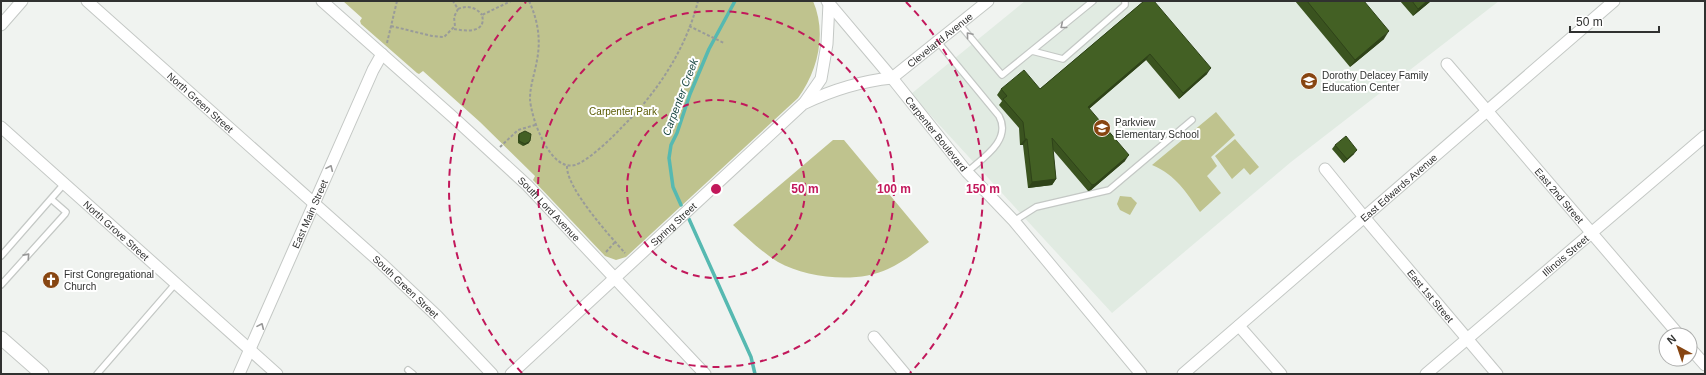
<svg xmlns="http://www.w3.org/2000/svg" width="1706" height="375" font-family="Arial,sans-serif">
  <rect width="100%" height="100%" fill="#f0f3f0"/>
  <path fill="#e1ebe2" d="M 1025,1 L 1499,1 L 1291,162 L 1112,313 L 911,94 Z"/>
  <path fill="#bfc38e" d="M 343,1 L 813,1 C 827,33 818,71 798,98 L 626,257 L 616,260 L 605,256 L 533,180 L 535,176 L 480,122 L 423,71 L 419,74 L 417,73 L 361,24 L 360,21 L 362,18 Z
    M 1216,112 L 1235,135 L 1211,157 L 1217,166 L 1207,176 L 1221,193 L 1200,212 C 1185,191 1177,176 1152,165 Z
    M 1235,139 L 1259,167 L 1250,175 L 1244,168 L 1232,179 L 1215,156 Z
    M 833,140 L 844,140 L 929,242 C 916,252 903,262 888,269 C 857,284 807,278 778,262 C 762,252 747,238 733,225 Z
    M 1120,196 L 1131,197 L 1137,203 L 1130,215 L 1120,210 L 1117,204 Z"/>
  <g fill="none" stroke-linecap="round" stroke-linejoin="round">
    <path stroke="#56b9b1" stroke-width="3.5" d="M 681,205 L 673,187 L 669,158 L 671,145 L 677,133 L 690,94 L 709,49 L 735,1
      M 689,219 L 751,357 L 755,374"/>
    <g stroke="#c4c8c5" stroke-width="8">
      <path id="service" d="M 960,25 L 1002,75 L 1093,1
        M 938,42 L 999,116 C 1012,140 983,158 967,172
        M 1032,51 L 1063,59 L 1125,5 L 1125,1
        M 1014,221 L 1036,207 L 1109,190 L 1192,120
        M 1,256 L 64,184
        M 1,285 L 65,214 L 66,212 L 51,199
        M 408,370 L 413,374
        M 97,374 L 176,283"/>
    </g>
    <g stroke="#c4c8c5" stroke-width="13">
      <g id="minor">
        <path id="s1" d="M 87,1 L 381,263 L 437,316 L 492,374"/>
        <path id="s2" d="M 322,1 L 454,118 L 527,185 L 705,374"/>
        <path id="s3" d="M 827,1 L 892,78 L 967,172 L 1014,221 L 1141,374"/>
        <path d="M 1,25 L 22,1"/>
        <path id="s4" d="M 1447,64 L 1679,335"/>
        <path d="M 805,102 L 821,79 L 827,44 L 829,3"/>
        <path id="s5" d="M 1,127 L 277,374"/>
        <path id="s6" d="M 1325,169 L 1364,217 L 1497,374"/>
        <path d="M 1239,326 L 1281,374"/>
        <path d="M 874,337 L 905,374"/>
        <path d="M 1690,348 L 1705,365"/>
        <path id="s7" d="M 239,374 L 373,70 L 382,54"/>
        <path id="s8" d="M 511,374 L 803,104 C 832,90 861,81 892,78 L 988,1"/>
        <path id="s9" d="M 1183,374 L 1614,1"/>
        <path id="s10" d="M 1426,374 L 1705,136"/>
      </g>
    </g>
    <g stroke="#c4c8c5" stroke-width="15">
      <path id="tertiary" d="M 1,338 L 42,374"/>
    </g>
    <path stroke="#999b99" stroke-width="2" stroke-dasharray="3 2" stroke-linecap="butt" d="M 529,1 C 538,20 541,40 537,60 C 535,73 530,85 530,99 C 531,118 550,172 575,165 C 588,161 613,137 622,127 C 657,93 686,49 698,1
      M 458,9 C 467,5 476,7 482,15
      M 391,26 L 432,36 L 444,37 L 455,26 L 454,17 L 458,9 L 453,1
      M 689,26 L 724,43
      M 454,29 C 464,31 487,34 482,15 L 511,1
      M 387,43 L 397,1
      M 500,147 L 518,130 L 535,125
      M 567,166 C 566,188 610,236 625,253
      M 606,252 L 615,242"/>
    <use href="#service" stroke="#fff" stroke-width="5.5"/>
    <use href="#minor" stroke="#fff" stroke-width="11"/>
    <use href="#tertiary" stroke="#fff" stroke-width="13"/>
  </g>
  <path fill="#3a531f" d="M 1144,1 L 1207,74 L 1179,99 L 1146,60 L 1089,109 L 1125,161 L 1091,190 L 1088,191 L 1053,150 L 1056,179 L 1052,185 L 1028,188 L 1023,145 L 1020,145 L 1019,128 L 999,105 L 1002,101 L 997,95 L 1001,89 L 1040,89 Z
    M 1295,1 L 1364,1 L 1384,39 L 1350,67 Z
    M 1400,1 L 1431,1 L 1413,16 Z
    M 519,134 L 529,143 L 523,146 L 518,143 L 518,136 Z
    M 1335,145 L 1354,154 L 1344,163 L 1332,149 Z"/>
  <path fill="#2f4319" d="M 1427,1 L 1431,1 L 1413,16 L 1418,9 Z
    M 1389,31 L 1384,39 L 1350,67 L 1355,60 Z
    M 1150,54 L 1146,60 L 1084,113 L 1088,107 Z
    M 1211,68 L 1207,74 L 1179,99 L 1183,93 Z
    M 1025,139 L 1027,139 L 1023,145 L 1020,145 Z
    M 530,141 L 529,143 L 523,146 L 525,144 Z
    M 1357,150 L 1354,154 L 1344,163 L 1347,159 Z
    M 1129,155 L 1125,161 L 1091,190 L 1088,191 L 1092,185 Z
    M 1056,179 L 1052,185 L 1028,188 L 1032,182 Z"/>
  <path fill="#436024" stroke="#2f4319" d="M 1144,1 L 1154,1 L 1211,68 L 1183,93 L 1150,54 L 1088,107 L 1129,155 L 1095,184 L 1092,185 L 1052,138 L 1056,179 L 1032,182 L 1027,139 L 1025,139 L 1023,122 L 1003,99 L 1007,96 L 1001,89 L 1024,70 L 1040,89 Z
    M 1307,1 L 1364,1 L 1389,31 L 1355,60 Z
    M 1412,1 L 1427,1 L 1418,9 Z
    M 525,131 L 531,134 L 530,141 L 525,144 L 519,141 L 519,134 Z
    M 1346,136 L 1357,150 L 1347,159 L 1335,145 Z"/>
  <defs><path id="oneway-chevron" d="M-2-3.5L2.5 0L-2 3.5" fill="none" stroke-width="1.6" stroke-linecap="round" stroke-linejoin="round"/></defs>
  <g stroke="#989898">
    <use href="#oneway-chevron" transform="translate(1063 26) rotate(141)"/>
    <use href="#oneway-chevron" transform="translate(969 35) rotate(-130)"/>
    <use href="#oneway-chevron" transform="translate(330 168) rotate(-66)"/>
    <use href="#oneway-chevron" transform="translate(27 256) rotate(-48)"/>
    <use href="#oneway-chevron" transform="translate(261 326) rotate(-66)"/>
  </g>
  <g fill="none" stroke="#c2185b" stroke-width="2" stroke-dasharray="7 5">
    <circle cx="716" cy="189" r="89"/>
    <circle cx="716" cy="189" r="178"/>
    <path d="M522 373A267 267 0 0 1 526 2M906 2A267 267 0 0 1 910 373"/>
  </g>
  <defs>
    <g id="school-disc" transform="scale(0.9)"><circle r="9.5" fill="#874511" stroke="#fff"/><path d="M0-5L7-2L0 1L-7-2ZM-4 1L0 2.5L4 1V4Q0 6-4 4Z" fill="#fff"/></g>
    <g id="church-disc" transform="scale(0.9)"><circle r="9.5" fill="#874511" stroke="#fff"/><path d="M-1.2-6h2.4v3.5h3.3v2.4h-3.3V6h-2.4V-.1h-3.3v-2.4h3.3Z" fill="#fff"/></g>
  </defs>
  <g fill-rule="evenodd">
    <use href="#school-disc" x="1309" y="81"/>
    <use href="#school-disc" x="1102" y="128"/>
    <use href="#church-disc" x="51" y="280"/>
  </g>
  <g text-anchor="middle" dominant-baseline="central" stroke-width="4" stroke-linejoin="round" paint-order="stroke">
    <g font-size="10" fill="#303130" stroke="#fff">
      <text stroke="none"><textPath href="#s8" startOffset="552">Cleveland Avenue</textPath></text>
      <text stroke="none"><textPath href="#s1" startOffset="152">North Green Street</textPath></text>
      <text stroke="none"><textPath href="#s3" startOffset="172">Carpenter Boulevard</textPath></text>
      <text stroke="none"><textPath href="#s9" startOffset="285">East Edwards Avenue</textPath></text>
      <text stroke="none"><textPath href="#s4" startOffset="173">East 2nd Street</textPath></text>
      <text stroke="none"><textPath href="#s2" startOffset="308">South Lord Avenue</textPath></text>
      <text stroke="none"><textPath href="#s7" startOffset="175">East Main Street</textPath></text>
      <text stroke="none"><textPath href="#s8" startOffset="221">Spring Street</textPath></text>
      <text stroke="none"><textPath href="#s5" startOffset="155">North Grove Street</textPath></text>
      <text stroke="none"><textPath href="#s10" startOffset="183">Illinois Street</textPath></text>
      <text stroke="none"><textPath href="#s1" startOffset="428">South Green Street</textPath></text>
      <text stroke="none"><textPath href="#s6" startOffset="165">East 1st Street</textPath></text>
    </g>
    <g font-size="10" fill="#303130" stroke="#fff" text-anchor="start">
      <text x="1322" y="75">Dorothy Delacey Family<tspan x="1322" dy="12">Education Center</tspan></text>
      <text x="1115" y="122">Parkview<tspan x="1115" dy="12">Elementary School</tspan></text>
      <text x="64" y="274">First Congregational<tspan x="64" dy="12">Church</tspan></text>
    </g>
    <g font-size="10" fill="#595b03" stroke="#fff">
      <text x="623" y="111">Carpenter Park</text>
    </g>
    <g font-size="11" font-style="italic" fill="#1a4743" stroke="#fff">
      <text transform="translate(680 97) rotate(-69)">Carpenter Creek</text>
    </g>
  </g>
  <circle cx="716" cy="189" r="6" fill="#c2185b" stroke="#fff" stroke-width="2"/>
  <g font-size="12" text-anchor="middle" font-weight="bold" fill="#c2185b" stroke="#fff" stroke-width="4" stroke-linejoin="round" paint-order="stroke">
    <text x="805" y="193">50 m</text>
    <text x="894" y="193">100 m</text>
    <text x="983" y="193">150 m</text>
  </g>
  <rect width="1706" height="375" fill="none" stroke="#303130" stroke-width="4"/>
  <g transform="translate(1678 347) rotate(320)"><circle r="19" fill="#ffffff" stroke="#acadac"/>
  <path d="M0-3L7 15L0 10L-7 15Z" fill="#874511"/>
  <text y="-6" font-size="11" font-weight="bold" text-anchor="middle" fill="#303130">N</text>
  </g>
  <path d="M1570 26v6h89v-6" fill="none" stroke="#303130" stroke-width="2"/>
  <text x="1576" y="26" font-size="12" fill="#303130" stroke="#ffffff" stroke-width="3" paint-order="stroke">50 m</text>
</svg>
